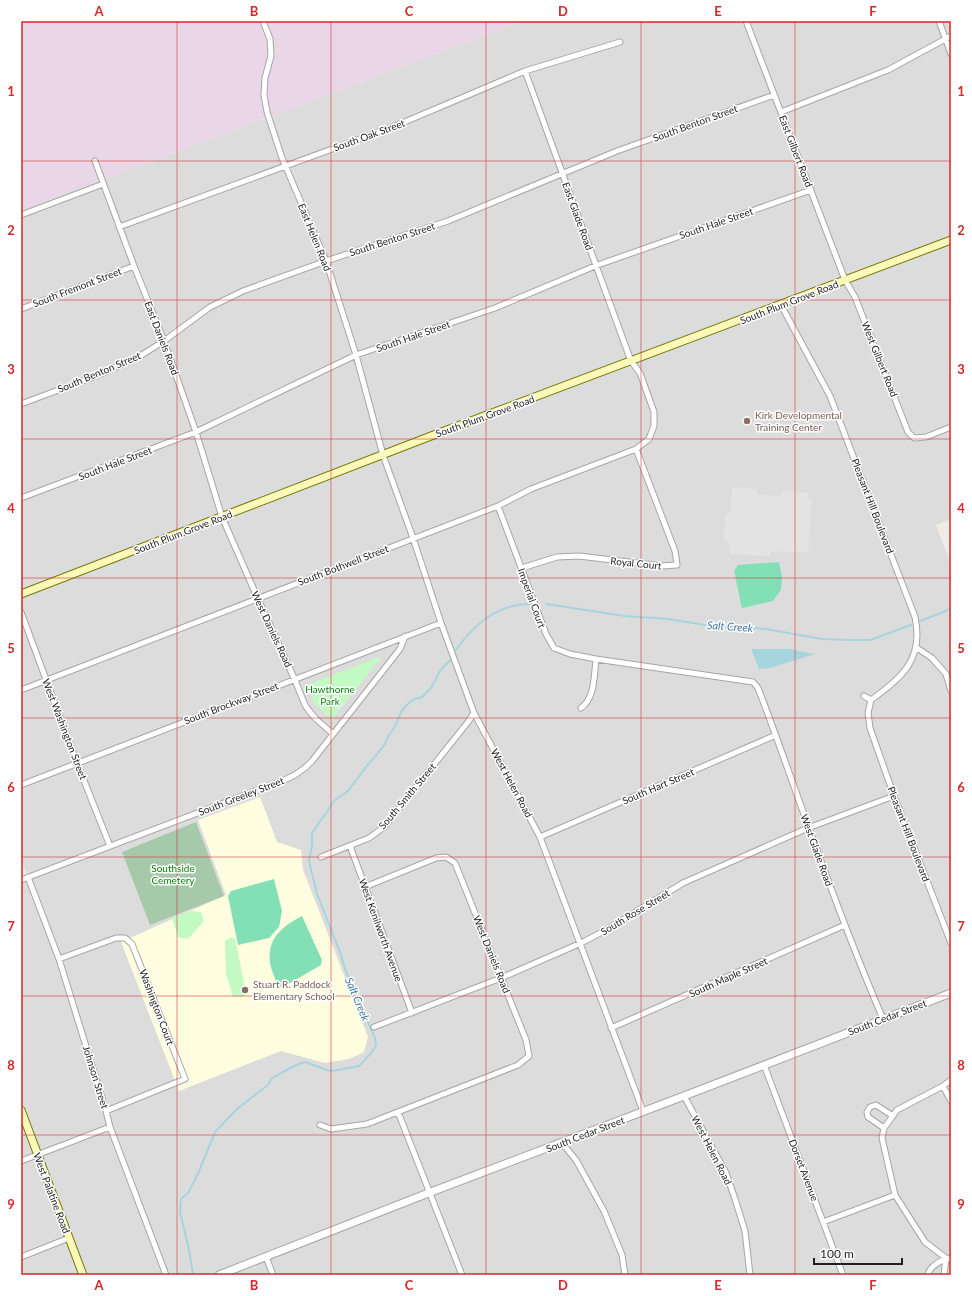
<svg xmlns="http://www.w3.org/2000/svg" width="972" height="1296" font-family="Lato,sans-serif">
  <rect width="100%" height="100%" fill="#f0ece5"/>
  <path fill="#dddcdc" d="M 523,21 L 951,21 L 951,519 L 936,525 L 951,565 L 951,1275 L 21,1275 L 21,880 L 28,877 L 21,860 L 21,211 Z"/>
  <path fill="#e9d7e7" d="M 21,21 L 523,21 L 21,211 Z"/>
  <path fill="#fffde0" d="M 260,797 L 277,842 L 301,850 L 303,870 L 368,1037 L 364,1052 L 349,1059 L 325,1063 L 281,1051 L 179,1091 L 121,942 L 226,895 L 198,820 Z"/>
  <path fill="#a6c9a9" d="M 196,822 L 224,896 L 150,925 L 122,852 Z"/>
  <path fill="#c3fac3" d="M 379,657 L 381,658 L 332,719 L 315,705 L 307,685 Z
    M 192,911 L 201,912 L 204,921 L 188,939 L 178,937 L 172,918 Z
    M 232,937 L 235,939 L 245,987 L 250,990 L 244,997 L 233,997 L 226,974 L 225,941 Z"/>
  <path fill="#83e0b6" d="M 779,562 L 782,577 L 781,590 L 773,601 L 742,608 L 734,571 L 738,565 Z
    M 274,879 L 282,911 L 279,927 L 269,938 L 238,945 L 228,896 L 231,891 Z
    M 302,916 L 322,960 L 321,965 L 280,989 C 276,980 271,971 270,962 C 267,938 283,926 302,916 Z"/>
  <path fill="#e3e3e3" d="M 732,487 L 757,489 L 757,493 L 760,495 L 781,496 L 781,491 L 808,493 L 808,498 L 812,498 L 808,552 L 771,551 L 771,556 L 730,554 L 731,546 L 729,542 L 724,541 L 725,514 L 730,513 L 731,512 Z"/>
  <path fill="#a6d5de" d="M 751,649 L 789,649 L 815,654 L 770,668 L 759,669 Z"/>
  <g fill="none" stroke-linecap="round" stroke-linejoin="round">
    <path stroke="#a6d5de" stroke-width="2" d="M 546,604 L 625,616 L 668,619 L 705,625 L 766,629 L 822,639 L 851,640 L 870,640 L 911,625
      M 920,621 L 951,609
      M 456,650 C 473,625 499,603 531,604
      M 193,1275 L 189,1250 L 180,1212 L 181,1199 L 188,1193 L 197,1176 L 215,1132 L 237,1109 L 268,1085 L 272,1078 L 294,1066 L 305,1062 L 327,1070 L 333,1071 L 359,1066 L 372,1052 L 376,1045 L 375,1038 L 345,969 L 340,952 L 317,894 L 309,861 L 312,846 L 312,833 L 335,800 L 348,791 L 366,767 L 383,747 L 389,735 L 396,725 L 401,712 L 406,706 L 412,700 L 422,697 L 431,688 L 440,671 L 450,660"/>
    <g stroke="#a6a6a6" stroke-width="7">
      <path id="minor" d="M 263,21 L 270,39 L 271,56 L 265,78 L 264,95 L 267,112 L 282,158 L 326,261 L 356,355 L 383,455 L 413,538 L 441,623 L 474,713 L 540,837 L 643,1111
        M 746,21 L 845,280 L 855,297 L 908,432 L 914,438 L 926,437 L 951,427
        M 939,21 L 951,54
        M 781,112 L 888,70 L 951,36
        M 95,161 L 134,266 L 164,341 L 196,432 L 222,517 L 258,599 L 294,678 L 305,705 L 310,712 L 316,719 L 333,734
        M 21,215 L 103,184
        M 119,227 L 395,126 L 525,71 L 620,42
        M 781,305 L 830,396 L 915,617 C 924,660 902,677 871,700 L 868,713 L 870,728 L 894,796 L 951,943
        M 21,309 L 134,266
        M 21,404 L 96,376 L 140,356 L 164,341 L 210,307 L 243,291 L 326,261 L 448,221 L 617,151 L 774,95
        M 21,498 L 196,432 L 356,355 L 495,308 L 595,266 L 811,190
        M 498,506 L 546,634 L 554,648 L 570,654 L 596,659 L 753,682 L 758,688 C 776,734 792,782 809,828 C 832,892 856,956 883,1019
        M 522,568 L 557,557 L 579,556 L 662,566 L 677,565 L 675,551 L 636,449
        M 21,612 L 77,763 L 110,846
        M 917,648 L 932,658 L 946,674 L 951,691
        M 21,690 L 498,506 L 531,489 L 636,449 L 649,439 L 654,426 L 654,412 L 640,373 L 631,361 L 628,353 L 525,71
        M 864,696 L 871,700
        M 581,708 C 595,698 594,676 596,659
        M 21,785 L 441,623
        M 540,837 L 776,735
        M 350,846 L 412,1013
        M 321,857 L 369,838 L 384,827 L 468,722 L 474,713
        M 28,877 L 59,959 L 106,1111 L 110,1127 L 166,1275
        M 21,880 L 279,782 C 292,777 302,772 312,761 L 400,649 L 405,636
        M 59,959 L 116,938 L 125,938 L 132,944 L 185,1079 L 106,1111
        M 374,1027 L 501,978 L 581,943 L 606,930 L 683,883 L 808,828 L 894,796
        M 611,1028 L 845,925
        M 764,1065 L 843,1275
        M 951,1080 L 943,1086 L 897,1110 L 884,1128 L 882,1138 L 895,1195 L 925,1242 L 946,1258 L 951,1259
        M 943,1086 L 951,1101
        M 684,1096 L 726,1173 L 735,1199 L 745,1231 L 750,1275
        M 398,1112 L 462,1275
        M 320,1125 L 331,1129 L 367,1124 L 518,1065 L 529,1056 L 526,1040 L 455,863 L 446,857 L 436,858 L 365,887
        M 884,1128 L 868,1117 L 867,1112 L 870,1107 L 876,1105 L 893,1116
        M 562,1143 L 576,1160 L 604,1211 L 622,1255 L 625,1275
        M 21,1161 L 110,1127
        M 823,1222 L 895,1195
        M 21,1257 L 69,1238
        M 266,1257 L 273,1275
        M 928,1275 C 929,1267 939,1262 946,1258
        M 944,1275 L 946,1258"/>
    </g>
    <g stroke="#a6a6a6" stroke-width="9">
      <path id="tertiary" d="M 219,1275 L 431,1192 L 684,1096 L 951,993"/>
    </g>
    <g stroke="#747904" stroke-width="9">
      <path id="secondary" d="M 21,594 L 431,436 L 951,240
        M 21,1110 L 83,1275"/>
    </g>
    <use href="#minor" stroke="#fff" stroke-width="5"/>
    <use href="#tertiary" stroke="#fff" stroke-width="7"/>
    <use href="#secondary" stroke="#faf9b9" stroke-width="7"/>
  </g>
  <path fill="none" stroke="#d62828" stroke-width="1" stroke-opacity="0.55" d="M 177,21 L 177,1275M 331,21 L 331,1275M 486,21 L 486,1275M 641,21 L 641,1275M 795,21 L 795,1275M 21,161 L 951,161M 21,300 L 951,300M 21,439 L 951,439M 21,578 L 951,578M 21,718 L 951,718M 21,857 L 951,857M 21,996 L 951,996M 21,1135 L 951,1135"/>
  <g fill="#8d6e63" stroke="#fff" stroke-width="1.5">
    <circle cx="747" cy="421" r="4"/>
    <circle cx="245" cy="990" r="4"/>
  </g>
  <g text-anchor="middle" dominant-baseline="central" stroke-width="3" stroke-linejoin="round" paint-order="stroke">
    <g font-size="10" fill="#1f1f1f" stroke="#fff">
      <text transform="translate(695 123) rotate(-20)">South Benton Street</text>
      <text transform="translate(369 135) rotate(-20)">South Oak Street</text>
      <text transform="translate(796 151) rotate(69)">East Gilbert Road</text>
      <text transform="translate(578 216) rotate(70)">East Glade Road</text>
      <text transform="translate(716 223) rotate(-19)">South Hale Street</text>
      <text transform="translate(315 237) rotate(68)">East Helen Road</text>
      <text transform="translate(392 239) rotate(-18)">South Benton Street</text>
      <text transform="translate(77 287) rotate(-21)">South Fremont Street</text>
      <text transform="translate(789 302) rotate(-21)">South Plum Grove Road</text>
      <text transform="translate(413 336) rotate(-19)">South Hale Street</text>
      <text transform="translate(162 338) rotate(69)">East Daniels Road</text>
      <text transform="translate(880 359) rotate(68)">West Gilbert Road</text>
      <text transform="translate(99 372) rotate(-23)">South Benton Street</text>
      <text transform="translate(485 416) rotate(-20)">South Plum Grove Road</text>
      <text transform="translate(115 463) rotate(-21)">South Hale Street</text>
      <text transform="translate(873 506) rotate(69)">Pleasant Hill Boulevard</text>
      <text transform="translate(183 532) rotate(-21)">South Plum Grove Road</text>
      <text transform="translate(636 563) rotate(6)">Royal Court</text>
      <text transform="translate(343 565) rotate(-21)">South Bothwell Street</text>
      <text transform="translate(532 598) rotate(70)">Imperial Court</text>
      <text transform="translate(272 629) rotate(65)">West Daniels Road</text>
      <text transform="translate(231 703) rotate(-21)">South Brockway Street</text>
      <text transform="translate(65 729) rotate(69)">West Washington Street</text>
      <text transform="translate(512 783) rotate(62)">West Helen Road</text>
      <text transform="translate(658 786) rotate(-23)">South Hart Street</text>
      <text transform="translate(241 796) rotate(-21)">South Greeley Street</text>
      <text transform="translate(407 796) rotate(-50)">South Smith Street</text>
      <text transform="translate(909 834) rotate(69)">Pleasant Hill Boulevard</text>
      <text transform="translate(817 850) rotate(70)">West Glade Road</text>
      <text transform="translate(635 912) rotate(-31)">South Rose Street</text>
      <text transform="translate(381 930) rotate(70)">West Kenilworth Avenue</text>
      <text transform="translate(492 954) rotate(68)">West Daniels Road</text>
      <text transform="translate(728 977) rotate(-24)">South Maple Street</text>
      <text transform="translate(157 1007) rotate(69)">Washington Court</text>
      <text transform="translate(887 1017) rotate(-21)">South Cedar Street</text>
      <text transform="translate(96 1077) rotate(73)">Johnson Street</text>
      <text transform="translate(585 1134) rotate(-21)">South Cedar Street</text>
      <text transform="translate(712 1150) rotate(63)">West Helen Road</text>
      <text transform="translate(804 1170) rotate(69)">Dorset Avenue</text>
      <text transform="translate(52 1193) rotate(69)">West Palatine Road</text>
    </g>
    <g font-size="10" fill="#785e54" stroke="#fff" text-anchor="start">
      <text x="755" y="415">Kirk Developmental<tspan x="755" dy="12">Training Center</tspan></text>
      <text x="253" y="984">Stuart R. Paddock<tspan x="253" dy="12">Elementary School</tspan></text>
    </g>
    <g font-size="10" fill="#0b800c" stroke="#fff">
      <text x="330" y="689">Hawthorne<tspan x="330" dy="12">Park</tspan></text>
      <text x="173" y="868">Southside<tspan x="173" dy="12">Cemetery</tspan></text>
    </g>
    <g font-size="11" font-style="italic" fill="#4478a0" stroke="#fff">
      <text transform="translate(730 626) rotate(4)">Salt Creek</text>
      <text transform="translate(358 999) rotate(67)">Salt Creek</text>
    </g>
  </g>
  <rect width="972" height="1296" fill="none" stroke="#ffffff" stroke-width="44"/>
  <path d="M814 1258v6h88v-6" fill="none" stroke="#1f1f1f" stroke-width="2"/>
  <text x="820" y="1258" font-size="12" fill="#1f1f1f" stroke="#ffffff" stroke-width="3" paint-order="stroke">100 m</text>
  <rect x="22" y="22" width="928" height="1252" fill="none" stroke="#d62828" stroke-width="1.5"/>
  <g font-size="13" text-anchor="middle" font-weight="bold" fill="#d62828">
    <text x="99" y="16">A</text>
    <text x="254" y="16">B</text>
    <text x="409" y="16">C</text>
    <text x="563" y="16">D</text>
    <text x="718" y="16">E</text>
    <text x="873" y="16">F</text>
    <text x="11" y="96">1</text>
    <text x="961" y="96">1</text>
    <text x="11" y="235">2</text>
    <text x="961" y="235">2</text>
    <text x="11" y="374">3</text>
    <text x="961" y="374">3</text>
    <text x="11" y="513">4</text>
    <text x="961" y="513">4</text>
    <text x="11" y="653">5</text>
    <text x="961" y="653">5</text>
    <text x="11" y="792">6</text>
    <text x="961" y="792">6</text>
    <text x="11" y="931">7</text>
    <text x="961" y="931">7</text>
    <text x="11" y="1070">8</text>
    <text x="961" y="1070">8</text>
    <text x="11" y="1209">9</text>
    <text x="961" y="1209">9</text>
    <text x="99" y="1290">A</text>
    <text x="254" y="1290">B</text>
    <text x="409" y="1290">C</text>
    <text x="563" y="1290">D</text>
    <text x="718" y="1290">E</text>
    <text x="873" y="1290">F</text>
  </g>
</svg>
